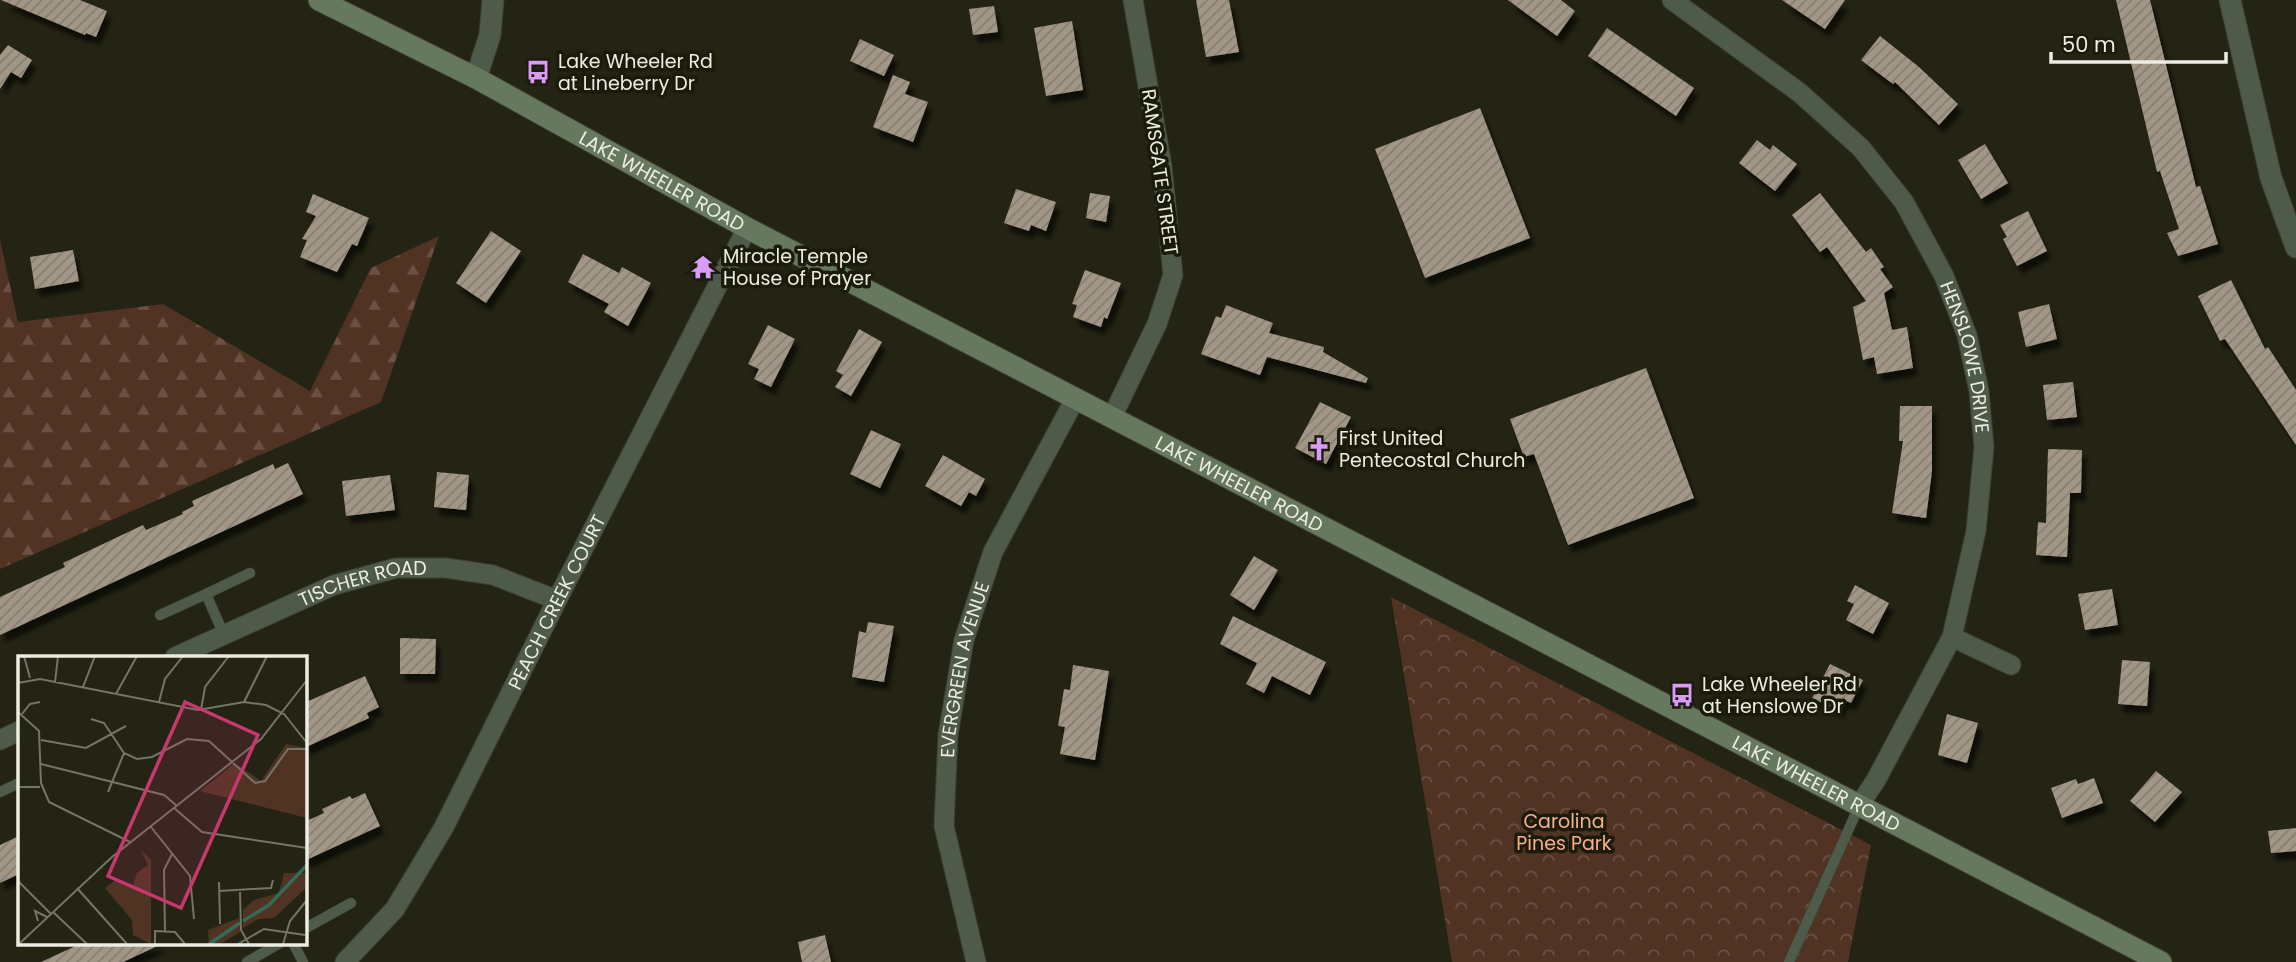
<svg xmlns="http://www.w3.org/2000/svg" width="2296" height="962" font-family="Poppins,sans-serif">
  <defs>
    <pattern id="forest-firs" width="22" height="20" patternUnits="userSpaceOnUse" patternTransform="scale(1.75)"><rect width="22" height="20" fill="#513324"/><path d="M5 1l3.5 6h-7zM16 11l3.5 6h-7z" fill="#6a5144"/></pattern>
    <pattern id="park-crowns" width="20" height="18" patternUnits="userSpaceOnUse" patternTransform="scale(1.75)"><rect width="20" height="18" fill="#513324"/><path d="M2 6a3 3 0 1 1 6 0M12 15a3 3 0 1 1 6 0" fill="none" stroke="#6a5144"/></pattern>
    <pattern id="building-hatch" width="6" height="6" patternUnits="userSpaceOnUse" patternTransform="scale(1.75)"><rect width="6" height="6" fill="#a29686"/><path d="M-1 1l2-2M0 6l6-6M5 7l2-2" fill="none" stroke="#877e72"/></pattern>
    <filter id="shadow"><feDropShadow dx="4.5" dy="8" stdDeviation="2" flood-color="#0009"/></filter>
  </defs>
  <rect width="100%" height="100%" fill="#242415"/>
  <path fill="url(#forest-firs)" d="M 439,236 L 381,402 L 0,569 L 0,240 L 18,322 L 163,304 L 310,391 L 371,268 Z"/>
  <path fill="url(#park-crowns)" d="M 1391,597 L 1871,845 L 1848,962 L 1452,962 Z"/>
  <path fill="url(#building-hatch)" filter="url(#shadow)" d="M 1,0 L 80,0 L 107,11 L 96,37 L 86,33 L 85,35 Z
    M 1196,0 L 1229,0 L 1239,52 L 1206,57 Z
    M 1508,0 L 1561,0 L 1575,11 L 1557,36 Z
    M 1782,0 L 1845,0 L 1825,29 Z
    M 2116,0 L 2150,0 L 2196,187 L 2200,186 L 2218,244 L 2178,256 L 2167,233 L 2179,229 L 2160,171 L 2157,172 Z
    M 994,6 L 998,32 L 973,35 L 969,9 Z
    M 1072,21 L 1083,90 L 1046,96 L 1034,28 Z
    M 1607,28 L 1694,88 L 1676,116 L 1588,56 Z
    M 1880,36 L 1919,67 L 1958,104 L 1939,125 L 1895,82 L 1893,84 L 1861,60 Z
    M 860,39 L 894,55 L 884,76 L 850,61 Z
    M 8,45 L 32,60 L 21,78 L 11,72 L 0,89 L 0,55 Z
    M 893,75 L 910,82 L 905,94 L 928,102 L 913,142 L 873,127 Z
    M 1480,108 L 1530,238 L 1425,278 L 1375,149 Z
    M 1757,140 L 1770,150 L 1773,145 L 1797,164 L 1775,191 L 1739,163 Z
    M 1985,144 L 2008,183 L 1981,199 L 1958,160 Z
    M 1016,189 L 1056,202 L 1046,231 L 1031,225 L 1029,231 L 1004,223 Z
    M 1090,193 L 1110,196 L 1106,222 L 1086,218 Z
    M 1820,193 L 1866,252 L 1871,248 L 1884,267 L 1880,269 L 1893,287 L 1884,293 L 1892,330 L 1907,327 L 1913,368 L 1877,374 L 1874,357 L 1863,360 L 1853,307 L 1866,301 L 1827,247 L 1820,252 L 1792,215 Z
    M 313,194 L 369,218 L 357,246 L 352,244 L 337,272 L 300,257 L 307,240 L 302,239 L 316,216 L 306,212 Z
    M 2028,211 L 2047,251 L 2017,266 L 2003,239 L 2007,237 L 2000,225 Z
    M 491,231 L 521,251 L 486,303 L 456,283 Z
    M 73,250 L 79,281 L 35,289 L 30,257 Z
    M 583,254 L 619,273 L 622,267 L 651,283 L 628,326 L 604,312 L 609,304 L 568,282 Z
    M 1085,270 L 1121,283 L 1107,319 L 1104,317 L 1101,327 L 1073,317 L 1077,305 L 1072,304 Z
    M 2231,280 L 2265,349 L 2268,347 L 2296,390 L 2296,445 L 2225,339 L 2220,341 L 2198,296 Z
    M 2049,304 L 2057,339 L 2026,347 L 2018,312 Z
    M 1226,305 L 1273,323 L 1269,333 L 1324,347 L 1323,352 L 1368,378 L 1366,383 L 1267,357 L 1260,375 L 1201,354 L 1216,316 L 1221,318 Z
    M 768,325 L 795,339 L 771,387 L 754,379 L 759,369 L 748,364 Z
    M 859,329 L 882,342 L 851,396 L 835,387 L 843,375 L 836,371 Z
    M 1646,368 L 1694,498 L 1568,545 L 1534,454 L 1524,457 L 1510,419 Z
    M 2073,382 L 2077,417 L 2047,420 L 2043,385 Z
    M 1320,402 L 1351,417 L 1326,464 L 1295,448 Z
    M 1900,406 L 1932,406 L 1932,471 L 1926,518 L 1892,513 L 1903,441 L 1899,441 Z
    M 871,430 L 901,444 L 880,488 L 850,474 Z
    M 2048,449 L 2082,450 L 2081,493 L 2070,493 L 2067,557 L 2036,555 L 2038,522 L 2046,523 Z
    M 943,455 L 985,479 L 976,496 L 969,492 L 961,506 L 925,486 Z
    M 288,463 L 303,494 L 0,635 L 0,597 L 65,567 L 63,563 L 143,525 L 146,530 L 183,514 L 182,512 L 194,506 L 192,501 L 273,464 L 275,469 Z
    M 437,472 L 469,475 L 466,510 L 434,507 Z
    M 390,475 L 395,510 L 346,516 L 342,481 Z
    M 1254,556 L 1278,570 L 1254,610 L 1230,595 Z
    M 1855,585 L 1889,603 L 1873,634 L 1846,620 L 1854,604 L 1847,601 Z
    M 2112,589 L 2118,625 L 2085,630 L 2078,594 Z
    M 1233,616 L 1326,662 L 1310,695 L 1272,676 L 1264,693 L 1246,684 L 1257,663 L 1220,644 Z
    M 868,622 L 894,626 L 884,682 L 852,677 L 859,631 L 866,633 Z
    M 400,638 L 436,639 L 435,674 L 400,674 Z
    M 2122,660 L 2150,662 L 2147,706 L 2118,704 Z
    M 1830,664 L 1863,680 L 1851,703 L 1844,700 L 1839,711 L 1812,698 Z
    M 1073,665 L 1109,671 L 1095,760 L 1060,754 L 1065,727 L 1058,726 L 1064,689 L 1070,690 Z
    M 365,676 L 379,707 L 367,713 L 369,718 L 304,748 L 304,703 Z
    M 1947,714 L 1978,723 L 1967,763 L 1938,755 Z
    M 2156,771 L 2182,792 L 2155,822 L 2130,801 Z
    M 2094,778 L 2103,803 L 2062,818 L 2051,788 L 2076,779 L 2078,784 Z
    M 365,793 L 380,826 L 304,861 L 304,822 L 324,813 L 322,809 L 350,796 L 352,799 Z
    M 2296,828 L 2296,851 L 2271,853 L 2268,831 Z
    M 19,836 L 19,874 L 0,883 L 0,845 Z
    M 825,935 L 831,962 L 802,962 L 798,942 Z
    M 82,943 L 164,943 L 123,962 L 41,962 Z"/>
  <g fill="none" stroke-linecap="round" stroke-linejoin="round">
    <g stroke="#404032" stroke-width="11">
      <path id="service" d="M 160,615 L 206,594
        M 224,635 L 206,594 L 250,573
        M 0,792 L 19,783
        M 304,929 L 351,903
        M 293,943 L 303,962
        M 247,962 L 280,943
        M 1789,962 L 1860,804"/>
    </g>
    <g stroke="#404032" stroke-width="21">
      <g id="minor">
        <path id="s1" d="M 1672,0 L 1800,93 L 1861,148 L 1904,202 L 1944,276 L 1967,335 L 1979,391 L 1984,447 L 1976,531 L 1952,637 L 1876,780 L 1860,804"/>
        <path d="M 1112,417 L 1157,324 L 1173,275 L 1162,166 L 1133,0"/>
        <path d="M 1952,637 L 2011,665"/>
        <path id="s2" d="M 175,657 L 334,585 L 396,568 L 446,568 L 493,575 L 557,600"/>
        <path d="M 0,740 L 19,731"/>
        <path id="s3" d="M 345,962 L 395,909 L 444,827 L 557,600 L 747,228"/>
        <path id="s4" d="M 976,962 L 944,826 L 948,735 L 964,640 L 993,552 L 1075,399"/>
      </g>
    </g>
    <g stroke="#404032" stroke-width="23">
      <path id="tertiary" d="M 2230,0 L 2271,178 L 2296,247
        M 476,78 L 490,35 L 493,0"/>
    </g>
    <g stroke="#404032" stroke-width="23">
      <g id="secondary">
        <path id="s5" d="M 319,0 L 476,78 L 747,228 L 2161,962"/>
      </g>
    </g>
    <use href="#service" stroke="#4e5a4a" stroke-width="10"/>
    <use href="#minor" stroke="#4e5a4a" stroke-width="19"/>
    <use href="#tertiary" stroke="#4e5a4a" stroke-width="21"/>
    <use href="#secondary" stroke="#66795f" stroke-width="21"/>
  </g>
  <defs>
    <g id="bus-bare" transform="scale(1.89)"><path d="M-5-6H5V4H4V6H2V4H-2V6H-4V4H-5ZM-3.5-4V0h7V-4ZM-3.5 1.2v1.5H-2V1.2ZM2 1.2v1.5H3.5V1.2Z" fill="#da9af7" stroke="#1b1b0c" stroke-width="2.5" paint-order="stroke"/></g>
    <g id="temple-bare" transform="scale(1.89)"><path d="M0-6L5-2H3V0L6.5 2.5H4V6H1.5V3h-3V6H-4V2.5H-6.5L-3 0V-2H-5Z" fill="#da9af7" stroke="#1b1b0c" stroke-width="2.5" paint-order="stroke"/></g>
    <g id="church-bare" transform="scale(1.89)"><path d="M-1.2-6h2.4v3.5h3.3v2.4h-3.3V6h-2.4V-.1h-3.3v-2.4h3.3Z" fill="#da9af7" stroke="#1b1b0c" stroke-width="2.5" paint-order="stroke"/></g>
  </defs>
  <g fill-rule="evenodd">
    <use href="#bus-bare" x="538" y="72"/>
    <use href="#temple-bare" x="703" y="267"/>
    <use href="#church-bare" x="1319" y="449"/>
    <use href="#bus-bare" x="1682" y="695"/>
  </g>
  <g text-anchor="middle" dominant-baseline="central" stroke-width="7" stroke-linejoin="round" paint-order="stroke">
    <g font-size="19" fill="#ecece2" stroke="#1b1b0c" text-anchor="start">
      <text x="558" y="61">Lake Wheeler Rd<tspan x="558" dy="22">at Lineberry Dr</tspan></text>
      <text x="723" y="256">Miracle Temple<tspan x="723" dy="22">House of Prayer</tspan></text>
      <text x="1339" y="438">First United<tspan x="1339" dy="22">Pentecostal Church</tspan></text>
      <text x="1702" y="684">Lake Wheeler Rd<tspan x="1702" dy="22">at Henslowe Dr</tspan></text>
    </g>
    <g font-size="19" fill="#ecece2" stroke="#1b1b0c">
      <text transform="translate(1160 172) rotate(82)">RAMSGATE STREET</text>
      <text stroke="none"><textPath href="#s5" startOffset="388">LAKE WHEELER ROAD</textPath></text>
      <text stroke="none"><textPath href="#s1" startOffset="478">HENSLOWE DRIVE</textPath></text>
      <text stroke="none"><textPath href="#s5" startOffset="1040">LAKE WHEELER ROAD</textPath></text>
      <text stroke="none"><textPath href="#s2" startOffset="203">TISCHER ROAD</textPath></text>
      <text stroke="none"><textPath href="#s3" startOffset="420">PEACH CREEK COURT</textPath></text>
      <text stroke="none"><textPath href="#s4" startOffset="298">EVERGREEN AVENUE</textPath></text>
      <text stroke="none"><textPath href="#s5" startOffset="1690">LAKE WHEELER ROAD</textPath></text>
    </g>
    <g font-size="19" fill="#f8af8c" stroke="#1b1b0c">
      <text x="1564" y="821">Carolina<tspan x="1564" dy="22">Pines Park</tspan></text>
    </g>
  </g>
  <g transform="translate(18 656)">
    <rect width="289" height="289" fill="#242415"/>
    <path d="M 123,194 L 133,204 L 133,288 L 115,279 L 114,264 L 87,232 L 96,225 L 115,229 L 119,217 L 130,209 ZM 266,217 L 289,217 L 289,231 L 256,262 L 240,263 L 225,272 L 225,254 L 236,244 L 261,237 ZM 221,262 L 222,276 L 202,288 L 191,288 L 190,274 Z" fill="#513324"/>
    <path d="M 268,88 L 289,92 L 289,162 L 182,135 L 217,107 L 243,125 Z" fill="#513324"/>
    <path fill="none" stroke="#336b57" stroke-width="3.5" d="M 225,265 L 251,249 L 289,209M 191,288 L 222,267"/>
    <path fill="none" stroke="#747467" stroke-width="2" d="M 6,0 L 12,22M 37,26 L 40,0M 0,27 L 22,23 L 180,54 L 226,46 L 248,49 L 266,58 L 289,87M 65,31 L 77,0M 98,38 L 119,0M 141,46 L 147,23 L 165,0M 226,46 L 249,0M 183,54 L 187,31 L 211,0M 0,56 L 21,75 L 23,127 L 31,146 L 112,186M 4,58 L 12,48 L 22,46M 73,63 L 86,67 L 106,97 L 119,103 L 134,101 L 169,83 L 191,85 L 237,127 L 247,125 L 270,93 L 289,93M 23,84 L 68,92 L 108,70M 23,108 L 146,139 L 159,150M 0,131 L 22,131M 90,136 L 106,97M 156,152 L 184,176 L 289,192M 133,171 L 172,220 L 176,263M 0,225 L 33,258M 201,226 L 202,268M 59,232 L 109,288M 201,235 L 253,232 L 255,224M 222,236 L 223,274 L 231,288M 35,256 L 69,288M 20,265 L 17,255 L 29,261M 147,275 L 146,214 L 154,198M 1,288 L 94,201 L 243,83 L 289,24M 137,288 L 137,275 L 157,276 L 167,288M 220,288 L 246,273 L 287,279M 265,288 L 272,265 L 289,244"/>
    <path fill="#c8386f" fill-opacity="0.15" stroke="#c8386f" stroke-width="3.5" d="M 167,46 L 240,79 L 163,252 L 90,220 Z"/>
    <rect width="289" height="289" fill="none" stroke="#ecece2" stroke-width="3.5"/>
  </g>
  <path d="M2051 52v10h175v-10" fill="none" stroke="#ecece2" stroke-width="3.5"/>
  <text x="2062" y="52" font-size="21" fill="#ecece2" stroke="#1b1b0c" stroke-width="5" paint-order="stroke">50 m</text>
</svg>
